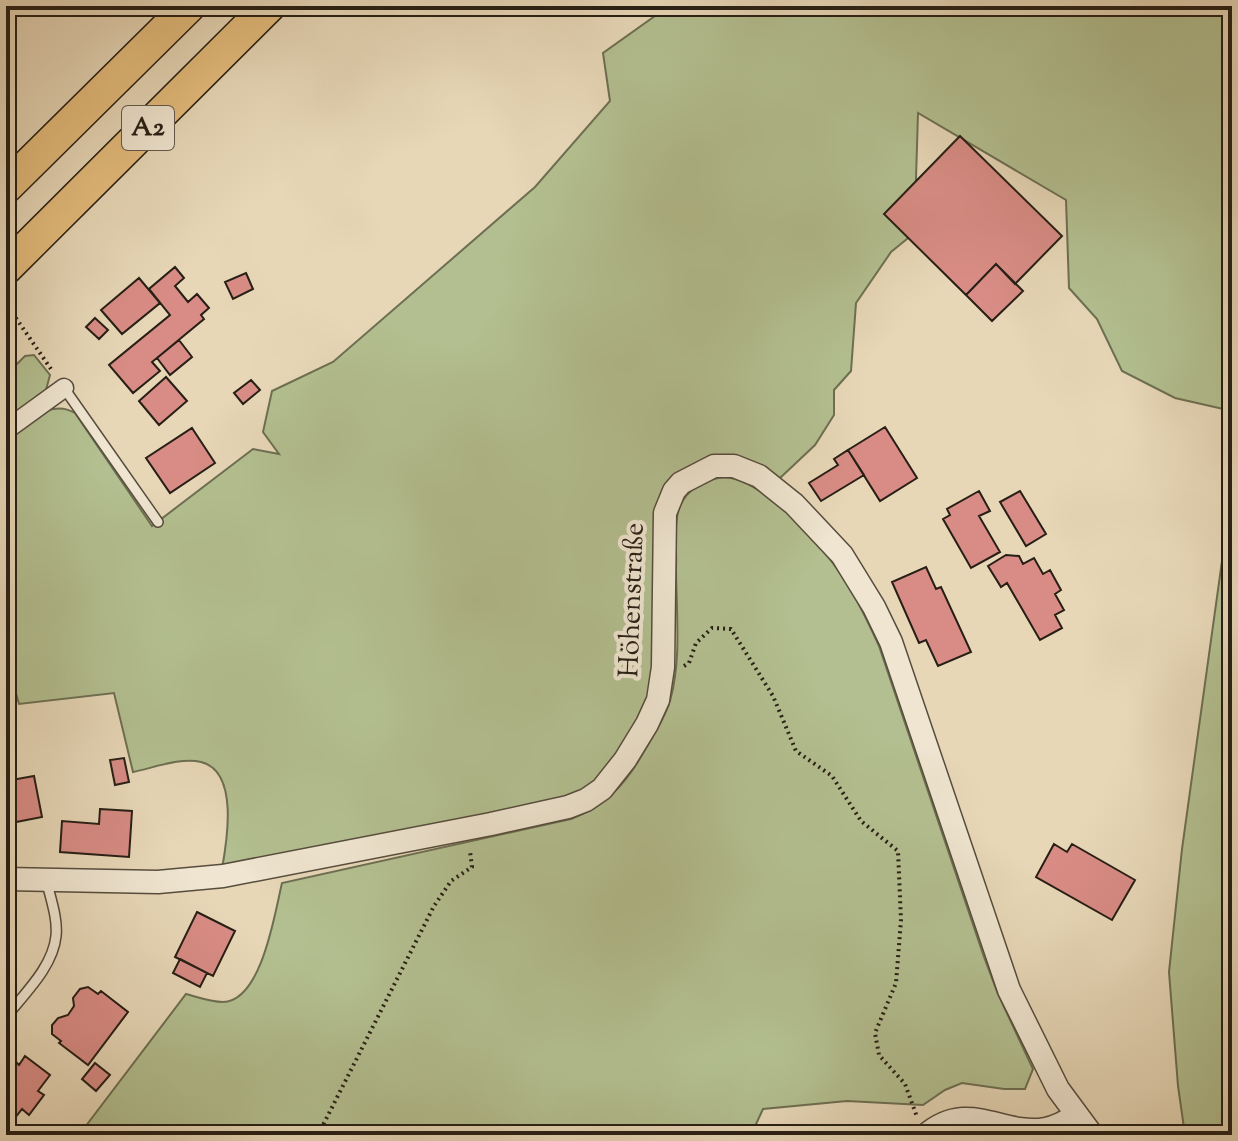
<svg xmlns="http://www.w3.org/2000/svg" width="1238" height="1141" font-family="'Sorts Mill Goudy',serif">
  <rect width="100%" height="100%" fill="#e7d7b7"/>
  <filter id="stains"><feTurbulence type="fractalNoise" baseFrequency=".0025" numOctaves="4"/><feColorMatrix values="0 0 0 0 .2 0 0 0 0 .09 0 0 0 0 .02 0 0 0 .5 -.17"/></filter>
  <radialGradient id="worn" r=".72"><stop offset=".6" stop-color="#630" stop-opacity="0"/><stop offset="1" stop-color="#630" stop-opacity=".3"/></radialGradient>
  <path fill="#b3bf90" stroke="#6d6f52" stroke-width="2" d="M 669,6 L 1232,6 L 1232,411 L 1175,398 L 1122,371 L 1097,319 L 1069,288 L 1066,200 L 918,113 L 915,212 L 907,239 L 891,252 L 856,303 L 851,371 L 834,390 L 834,415 L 815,445 L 779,479 L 763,469 L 675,477 L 653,682 L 640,720 L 596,783 L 565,799 L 222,869 C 227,841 239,771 201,762 C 181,757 153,768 133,772 L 114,693 L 19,704 L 9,668 L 6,668 L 6,437 C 26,423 50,398 75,413 L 152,526 L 253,449 L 279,454 L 263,432 L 272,391 L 333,362 L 535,187 L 610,101 L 603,53 Z
    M 34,355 L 50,375 L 46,390 L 6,424 L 6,375 L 25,356 Z
    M 724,477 C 766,480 822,546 845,580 C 858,601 869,624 879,646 L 984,957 L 998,994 L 1033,1069 L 1025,1089 L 1004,1089 L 962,1083 L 945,1090 L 923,1105 L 847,1101 L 763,1109 L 751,1135 L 79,1135 L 186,994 C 197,997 211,1002 223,1002 C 262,1001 275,912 282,883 L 571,819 C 605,806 624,786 642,755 C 652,738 664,720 670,701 C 682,659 676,610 676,567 C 677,548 673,524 680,506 C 687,489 706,479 724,477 Z
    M 1232,489 L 1232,1135 L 1185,1135 L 1178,1086 L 1169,972 L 1182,849 Z"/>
  <path fill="#d88c85" stroke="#271f15" stroke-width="2" d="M 960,136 L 1062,236 L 1015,284 L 996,264 L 966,295 L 884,214 Z
    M 996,264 L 1023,291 L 992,321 L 966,295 Z
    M 175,267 L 184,278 L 175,286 L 188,302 L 197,294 L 209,308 L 201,315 L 204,319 L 152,362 L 160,371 L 133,393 L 109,365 L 170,315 L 149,289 Z
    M 246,273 L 253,289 L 233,299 L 225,282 Z
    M 139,278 L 160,303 L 122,334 L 101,310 Z
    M 95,318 L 108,330 L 99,339 L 86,327 Z
    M 179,340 L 192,357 L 170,375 L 157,358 Z
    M 166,377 L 187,401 L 159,425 L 139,401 Z
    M 251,380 L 260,390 L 243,404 L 234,393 Z
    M 885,427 L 917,478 L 880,501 L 848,450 Z
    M 192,428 L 215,463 L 170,493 L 146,458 Z
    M 848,450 L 864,475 L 821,501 L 809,483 L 838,465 L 834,459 Z
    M 979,491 L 990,511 L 979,516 L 1000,552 L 971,568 L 943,519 L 950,515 L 947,509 Z
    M 1020,491 L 1046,534 L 1026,546 L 1000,502 Z
    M 1006,555 L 1019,556 L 1023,564 L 1034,558 L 1043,574 L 1050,570 L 1061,590 L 1055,594 L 1064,610 L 1055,615 L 1062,628 L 1040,640 L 1007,583 L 1001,587 L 988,566 Z
    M 926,567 L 936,589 L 941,587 L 971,652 L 938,666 L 926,640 L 919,643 L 892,582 Z
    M 124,758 L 129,782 L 115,785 L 110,760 Z
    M 34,776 L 42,817 L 16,822 L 14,816 L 6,817 L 6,781 Z
    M 100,809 L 132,811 L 129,857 L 60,852 L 62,821 L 99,824 Z
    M 1054,844 L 1067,852 L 1072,844 L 1135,880 L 1112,920 L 1036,877 Z
    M 197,912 L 235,931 L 213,976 L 175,957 Z
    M 180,959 L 207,973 L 200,987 L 173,973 Z
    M 88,987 L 98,994 L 101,991 L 128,1012 L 88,1065 L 59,1043 L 61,1041 L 52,1034 L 52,1025 L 58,1018 L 68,1015 L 74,1006 L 73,998 L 80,989 Z
    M 25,1056 L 50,1075 L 38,1091 L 44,1095 L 29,1115 L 22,1109 L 11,1123 L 6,1119 L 6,1070 L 14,1060 L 19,1065 Z
    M 95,1063 L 110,1075 L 96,1091 L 82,1079 Z"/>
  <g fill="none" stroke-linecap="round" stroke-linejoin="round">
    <g stroke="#574d3e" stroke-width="12">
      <path id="service" d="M 64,388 L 158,522
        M 6,1017 C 24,994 53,967 56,936 C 58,918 50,897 46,879"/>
    </g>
    <g stroke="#574d3e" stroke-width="21">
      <path id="minor" d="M 6,430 L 64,388
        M 923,1135 C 968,1095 1002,1135 1045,1127 C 1056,1125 1065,1120 1074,1114"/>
    </g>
    <g stroke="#574d3e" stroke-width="25">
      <path id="tertiary" d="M 6,879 L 158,882 L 223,876 L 491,824 L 568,807 L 586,800 L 602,789 L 625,760 L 647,724 L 658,700 L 663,667 L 665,513 L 674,491 L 681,483 L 714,466 L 734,466 L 759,476 L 794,504 L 842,555 L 874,607 L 891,642 L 1009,990 L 1058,1089 L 1092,1135"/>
    </g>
    <g stroke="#271f15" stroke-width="35">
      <path id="motorway" d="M 6,187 L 189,6
        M 6,268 L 269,6"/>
    </g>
    <path stroke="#271f15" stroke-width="4" stroke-dasharray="2 4" stroke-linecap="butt" d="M 9,308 L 53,372
      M 684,666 L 689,663 L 696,643 L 712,628 L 731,629 L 773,696 L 796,751 L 832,776 L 861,821 L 898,851 L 901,920 L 896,983 L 875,1033 L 879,1055 L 905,1084 L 917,1117
      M 318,1135 L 434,906 L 451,881 L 472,867 L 470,851"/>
    <use href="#service" stroke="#efe5d0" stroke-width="9"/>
    <use href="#minor" stroke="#efe5d0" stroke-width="18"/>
    <use href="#tertiary" stroke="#efe5d0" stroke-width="22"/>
    <use href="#motorway" stroke="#e4bc7c" stroke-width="32"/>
  </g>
  <g text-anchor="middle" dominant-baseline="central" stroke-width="8" stroke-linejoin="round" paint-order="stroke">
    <rect fill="#efe5d0" stroke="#635a4d" stroke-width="2" x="122" y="106" width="52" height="44" rx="6"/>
    <g font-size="26" font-weight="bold" fill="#271f15">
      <text x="148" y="128">A2</text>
    </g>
    <g font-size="28" fill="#271f15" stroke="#efe5d0">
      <text transform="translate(633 600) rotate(-88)">Höhenstraße</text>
    </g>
  </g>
  <rect width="1238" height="1141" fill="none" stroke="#e7d7b7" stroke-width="32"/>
  <rect x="8" y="8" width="1222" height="1125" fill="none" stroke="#271f15" stroke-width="4"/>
  <rect x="16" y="16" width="1206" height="1109" fill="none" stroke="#271f15" stroke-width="2"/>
  <rect width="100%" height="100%" filter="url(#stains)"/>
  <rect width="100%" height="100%" fill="url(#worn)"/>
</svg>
